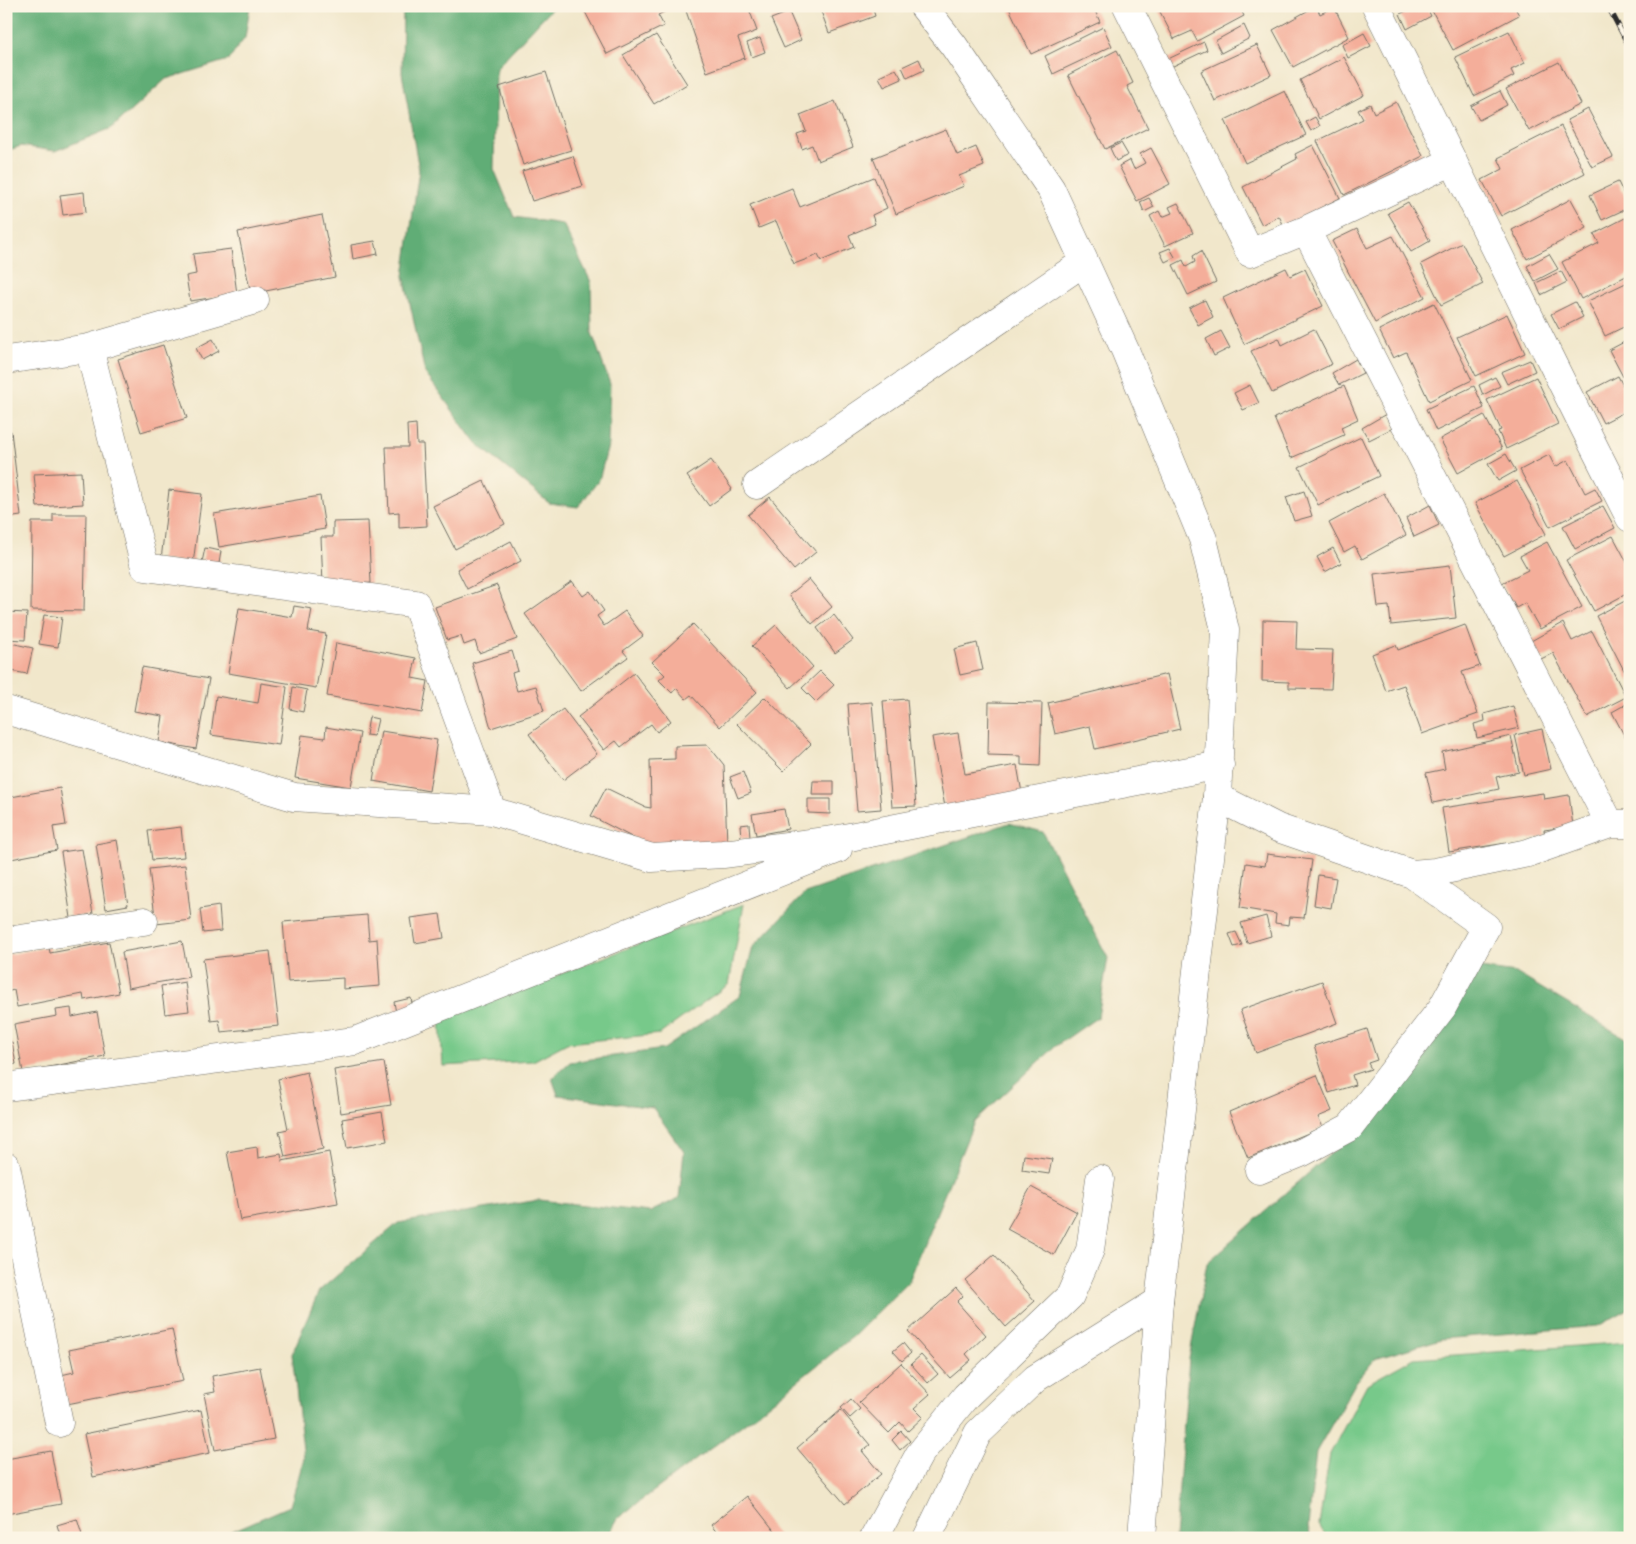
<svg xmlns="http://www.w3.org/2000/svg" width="1636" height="1544" font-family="Cardo,serif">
  <rect width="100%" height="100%" fill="#fcf5e5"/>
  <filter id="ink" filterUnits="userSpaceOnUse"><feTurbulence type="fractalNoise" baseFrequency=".02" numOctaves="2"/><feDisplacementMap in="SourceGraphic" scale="10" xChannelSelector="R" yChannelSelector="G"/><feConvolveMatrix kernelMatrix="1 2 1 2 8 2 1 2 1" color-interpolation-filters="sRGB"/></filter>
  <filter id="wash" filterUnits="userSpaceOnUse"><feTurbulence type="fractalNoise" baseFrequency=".0096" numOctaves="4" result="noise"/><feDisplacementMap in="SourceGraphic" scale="20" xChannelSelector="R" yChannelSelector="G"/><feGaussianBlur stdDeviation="1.12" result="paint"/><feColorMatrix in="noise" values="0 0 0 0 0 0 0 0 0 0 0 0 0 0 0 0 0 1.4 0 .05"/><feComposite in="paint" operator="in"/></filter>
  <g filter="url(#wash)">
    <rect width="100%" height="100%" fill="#f1e7cb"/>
    <path fill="#77c98a" stroke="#517a5a" d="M 744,904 L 729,984 L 660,1034 L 567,1043 L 533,1061 L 443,1066 L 440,1020 Z
      M 1630,1342 L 1630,1538 L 1327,1538 L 1319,1525 L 1330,1454 L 1367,1384 L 1414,1358 Z"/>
    <path fill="#61ad76" stroke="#466c50" d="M 6,6 L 250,6 L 245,38 L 228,60 L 166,79 L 112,128 L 55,151 L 21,146 L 6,151 Z
      M 403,6 L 554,6 L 496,68 L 494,169 L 514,217 L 563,224 L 591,282 L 592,333 L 610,384 L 608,446 L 599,480 L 578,507 L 549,503 L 477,444 L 425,373 L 404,276 L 419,170 L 402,73 Z
      M 1009,823 L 1043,832 L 1108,958 L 1098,1017 L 1056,1046 L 974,1122 L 909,1281 L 855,1335 L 758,1413 L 618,1518 L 607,1538 L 216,1538 L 290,1506 L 304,1458 L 292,1354 L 319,1291 L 398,1223 L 539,1200 L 650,1212 L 679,1198 L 684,1152 L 653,1108 L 558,1095 L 552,1078 L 570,1062 L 664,1049 L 740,996 L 753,947 L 805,893 Z
      M 1460,965 L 1516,973 L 1630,1041 L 1630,1308 L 1598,1326 L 1441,1339 L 1375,1359 L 1356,1382 L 1316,1452 L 1308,1527 L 1311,1538 L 1175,1538 L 1189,1359 L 1207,1263 L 1355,1132 Z"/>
    <g id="blocks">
      <path fill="#f4ae9a" d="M 582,6 L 666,6 L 668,10 L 658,15 L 664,26 L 607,54 Z
        M 690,6 L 748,6 L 757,31 L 738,38 L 745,58 L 707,72 L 685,8 Z
        M 819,6 L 872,6 L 875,16 L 829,33 Z
        M 1012,6 L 1093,6 L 1100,22 L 1031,54 L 1009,8 Z
        M 1157,6 L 1239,6 L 1244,16 L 1197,41 L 1192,31 L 1174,39 Z
        M 1316,6 L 1320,14 L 1334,7 L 1349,37 L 1293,67 L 1273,30 Z
        M 1416,6 L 1426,6 L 1431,16 L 1407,29 L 1400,14 Z
        M 1431,6 L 1514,6 L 1519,15 L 1453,50 L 1430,7 Z
        M 789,12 L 801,40 L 784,48 L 771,19 Z
        M 1244,25 L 1250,38 L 1221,53 L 1215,41 Z
        M 1103,27 L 1112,46 L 1053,74 L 1045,56 Z
        M 1509,31 L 1525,63 L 1511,70 L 1514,76 L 1474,96 L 1455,57 Z
        M 1364,33 L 1371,46 L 1348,58 L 1342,45 Z
        M 656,35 L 687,84 L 654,104 L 623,55 Z
        M 760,38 L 765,52 L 752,57 L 747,43 Z
        M 1204,42 L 1207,50 L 1171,67 L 1168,59 Z
        M 1257,45 L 1271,75 L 1215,101 L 1201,71 Z
        M 1117,50 L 1133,83 L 1127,86 L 1148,128 L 1105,149 L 1068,75 Z
        M 1344,57 L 1364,95 L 1319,119 L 1300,80 Z
        M 919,59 L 924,70 L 907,78 L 902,67 Z
        M 1559,62 L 1581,104 L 1529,131 L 1506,89 Z
        M 896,69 L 902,79 L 884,87 L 879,77 Z
        M 546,72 L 571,150 L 523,165 L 499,87 Z
        M 1285,91 L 1306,135 L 1245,163 L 1225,120 Z
        M 1500,91 L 1507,105 L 1479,120 L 1471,106 Z
        M 835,101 L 853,147 L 818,161 L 812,145 L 802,149 L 797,134 L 806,131 L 800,115 Z
        M 1396,102 L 1423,156 L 1344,195 L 1317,141 L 1363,119 L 1358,110 L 1370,104 L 1374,113 Z
        M 1588,109 L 1613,157 L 1592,167 L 1567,120 Z
        M 1315,117 L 1320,126 L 1311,131 L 1306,122 Z
        M 1561,126 L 1585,173 L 1501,216 L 1482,180 L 1503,169 L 1498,158 Z
        M 946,129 L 957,155 L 976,147 L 984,166 L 959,176 L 964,186 L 896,214 L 873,158 Z
        M 1121,143 L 1128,155 L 1116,161 L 1110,148 Z
        M 1313,145 L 1340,198 L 1284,226 L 1279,216 L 1262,225 L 1243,187 L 1297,159 L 1295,154 Z
        M 1151,148 L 1170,184 L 1137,201 L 1119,166 L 1130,160 L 1134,169 L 1145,163 L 1140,154 Z
        M 573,156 L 583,186 L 532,201 L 522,171 Z
        M 874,177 L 887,208 L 872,215 L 875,224 L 849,235 L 854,247 L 821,261 L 818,255 L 794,264 L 776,221 L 759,228 L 750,205 L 792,188 L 800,207 Z
        M 1618,182 L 1630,207 L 1602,220 L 1590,195 Z
        M 84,192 L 86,212 L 63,215 L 60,195 Z
        M 1149,198 L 1154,207 L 1144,212 L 1140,202 Z
        M 1571,199 L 1587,228 L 1527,259 L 1512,230 Z
        M 1408,202 L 1430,241 L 1411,252 L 1388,213 Z
        M 1178,203 L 1193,233 L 1165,246 L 1150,216 L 1159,211 L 1162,217 L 1172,213 L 1169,207 Z
        M 322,215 L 335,277 L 251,294 L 238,232 Z
        M 1625,218 L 1630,229 L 1630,274 L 1581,299 L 1562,262 L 1599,243 L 1594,234 Z
        M 1357,229 L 1367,248 L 1393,236 L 1425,297 L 1375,323 L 1332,241 Z
        M 375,241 L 378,254 L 353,259 L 351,245 Z
        M 1462,243 L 1483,284 L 1441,305 L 1421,264 Z
        M 1170,248 L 1175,257 L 1165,262 L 1160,252 Z
        M 231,249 L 237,294 L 190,301 L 186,276 L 196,274 L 193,254 Z
        M 1201,251 L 1216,282 L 1188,295 L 1173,265 L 1183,260 L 1186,267 L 1195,262 L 1193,256 Z
        M 1549,254 L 1558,269 L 1535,281 L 1527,266 Z
        M 1286,268 L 1290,276 L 1305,269 L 1323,306 L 1244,344 L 1223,298 Z
        M 1561,271 L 1567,282 L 1541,295 L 1536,283 Z
        M 1630,281 L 1630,324 L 1605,336 L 1588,301 Z
        M 1205,300 L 1213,317 L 1198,325 L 1189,308 Z
        M 1575,302 L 1583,317 L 1559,329 L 1551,314 Z
        M 1434,303 L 1472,380 L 1429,401 L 1406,352 L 1393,358 L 1379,330 Z
        M 1507,314 L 1525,353 L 1476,376 L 1457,337 Z
        M 1314,329 L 1332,364 L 1272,393 L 1251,351 L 1279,338 L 1282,345 Z
        M 1221,331 L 1230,348 L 1214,356 L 1206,339 Z
        M 213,339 L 219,351 L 202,360 L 196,348 Z
        M 1630,339 L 1630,390 L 1609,350 Z
        M 163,345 L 187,418 L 141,432 L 118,359 Z
        M 1356,359 L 1363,373 L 1339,385 L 1332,373 Z
        M 1530,360 L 1535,371 L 1507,384 L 1501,372 Z
        M 1618,376 L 1630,399 L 1630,409 L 1603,423 L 1587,392 Z
        M 1495,377 L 1500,386 L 1483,395 L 1479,385 Z
        M 1536,377 L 1558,424 L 1506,449 L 1498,431 L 1501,430 L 1487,400 Z
        M 1250,385 L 1259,403 L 1243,410 L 1234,393 Z
        M 1344,386 L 1358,419 L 1341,427 L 1344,435 L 1291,458 L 1274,418 Z
        M 1474,386 L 1484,408 L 1436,431 L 1426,409 Z
        M 1386,414 L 1393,428 L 1369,440 L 1362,428 Z
        M 1484,415 L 1502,449 L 1458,473 L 1440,439 Z
        M 416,424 L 417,444 L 423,444 L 427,526 L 399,528 L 399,512 L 389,513 L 386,447 L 408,447 L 407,425 Z
        M 11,431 L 21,516 L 7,518 L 6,432 Z
        M 1361,437 L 1379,476 L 1318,505 L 1299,467 Z
        M 1506,454 L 1516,471 L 1498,481 L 1488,464 Z
        M 1549,455 L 1555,467 L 1568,460 L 1585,493 L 1595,488 L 1602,501 L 1550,527 L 1520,470 Z
        M 711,460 L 732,489 L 709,506 L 687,476 Z
        M 81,472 L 83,504 L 37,507 L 34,474 Z
        M 484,481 L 505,524 L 455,549 L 433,506 Z
        M 1517,481 L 1546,534 L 1504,556 L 1475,503 Z
        M 169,490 L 202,494 L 193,564 L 161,560 Z
        M 1304,491 L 1312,516 L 1294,521 L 1286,497 Z
        M 1384,493 L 1406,535 L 1362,559 L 1355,546 L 1344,552 L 1329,523 Z
        M 320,496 L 325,529 L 219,547 L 214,514 Z
        M 770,497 L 816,552 L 794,570 L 748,515 Z
        M 1430,505 L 1439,525 L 1414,537 L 1406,518 Z
        M 1603,506 L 1615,528 L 1575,549 L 1563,526 Z
        M 53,514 L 86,514 L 84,611 L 31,610 L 32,522 L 53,522 Z
        M 368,521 L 371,583 L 323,585 L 321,537 L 333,537 L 333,522 Z
        M 1613,536 L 1630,568 L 1630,592 L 1594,611 L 1566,560 Z
        M 511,541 L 521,561 L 467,589 L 457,569 Z
        M 1547,542 L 1582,607 L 1540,629 L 1525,603 L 1516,608 L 1502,583 L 1528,570 L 1520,556 Z
        M 205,548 L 221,551 L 218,570 L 201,567 Z
        M 1333,548 L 1341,563 L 1325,572 L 1317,557 Z
        M 1450,565 L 1456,618 L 1391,625 L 1389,606 L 1378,607 L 1374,574 Z
        M 809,579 L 832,607 L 812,624 L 789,595 Z
        M 572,581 L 583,596 L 590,591 L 604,611 L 597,616 L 604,626 L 625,611 L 643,636 L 623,651 L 628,657 L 581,691 L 525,614 Z
        M 497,585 L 517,639 L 479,653 L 475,641 L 464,645 L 461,636 L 447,640 L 435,607 Z
        M 1625,601 L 1630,610 L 1630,682 L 1596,616 Z
        M 294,606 L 312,609 L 308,631 L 326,634 L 316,688 L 228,673 L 239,608 L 292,617 Z
        M 6,612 L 27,613 L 25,640 L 6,639 Z
        M 44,615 L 62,617 L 58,647 L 39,644 Z
        M 834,615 L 853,640 L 835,653 L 817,628 Z
        M 1263,620 L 1297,621 L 1296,649 L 1333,650 L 1331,689 L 1289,688 L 1289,682 L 1262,681 Z
        M 1563,623 L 1572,641 L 1592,631 L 1626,697 L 1587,717 L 1553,653 L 1541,659 L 1531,641 Z
        M 693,624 L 757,692 L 720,727 L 691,695 L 686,699 L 676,688 L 672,693 L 659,680 L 665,675 L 652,662 Z
        M 776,625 L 813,667 L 790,688 L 752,646 Z
        M 1465,625 L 1480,666 L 1462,672 L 1478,714 L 1422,734 L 1404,685 L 1386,691 L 1372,654 L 1396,645 L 1398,650 Z
        M 6,642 L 33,648 L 27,674 L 6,670 Z
        M 336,643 L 416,658 L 412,678 L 428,681 L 422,713 L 327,696 Z
        M 977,643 L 983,670 L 960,675 L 954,649 Z
        M 512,651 L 518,671 L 512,673 L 517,691 L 536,686 L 544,711 L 491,728 L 472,663 Z
        M 142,667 L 209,679 L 196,749 L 159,742 L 163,716 L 134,711 Z
        M 820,671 L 834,685 L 816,702 L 802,688 Z
        M 634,673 L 671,721 L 657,732 L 651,724 L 621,747 L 616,741 L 604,750 L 578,717 Z
        M 1167,674 L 1180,729 L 1095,749 L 1090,726 L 1055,734 L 1048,703 Z
        M 261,683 L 287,687 L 279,745 L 211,735 L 216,696 L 258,703 Z
        M 293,687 L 307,690 L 303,712 L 290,709 Z
        M 765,697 L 811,744 L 783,771 L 737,724 Z
        M 907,699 L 916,806 L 892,807 L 883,701 Z
        M 872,702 L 881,809 L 857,811 L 848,704 Z
        M 989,702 L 1042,703 L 1040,766 L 1021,765 L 1021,756 L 988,755 Z
        M 1630,702 L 1630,737 L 1626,739 L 1612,712 Z
        M 1513,706 L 1519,728 L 1477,738 L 1474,724 L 1485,721 L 1484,714 Z
        M 563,709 L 597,754 L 563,780 L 529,734 Z
        M 369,717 L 378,719 L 374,736 L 366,735 Z
        M 326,727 L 360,733 L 351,787 L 295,778 L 302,735 L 325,738 Z
        M 1542,729 L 1551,769 L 1524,775 L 1515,735 Z
        M 381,731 L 437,740 L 429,791 L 373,781 Z
        M 958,733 L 965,774 L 1017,765 L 1022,793 L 945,807 L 932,737 Z
        M 1511,736 L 1519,772 L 1496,777 L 1499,789 L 1433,803 L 1426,773 L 1445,769 L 1442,752 Z
        M 708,745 L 724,765 L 727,844 L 649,846 L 591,816 L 606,788 L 645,807 L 651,808 L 650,760 L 675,759 L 675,746 Z
        M 743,772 L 751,793 L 738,798 L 730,777 Z
        M 813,781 L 834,781 L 834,795 L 812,795 Z
        M 6,783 L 9,783 L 11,797 L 60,788 L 66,825 L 53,827 L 57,850 L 6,860 Z
        M 1543,793 L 1544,799 L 1569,795 L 1573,826 L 1544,830 L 1545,837 L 1449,852 L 1442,808 Z
        M 808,799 L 830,799 L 830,814 L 808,813 Z
        M 784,809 L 788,829 L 756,835 L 752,814 Z
        M 749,824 L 750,838 L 741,838 L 740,825 Z
        M 181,827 L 184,857 L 152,860 L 148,831 Z
        M 117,840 L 128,905 L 106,909 L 96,844 Z
        M 82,849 L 93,914 L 71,918 L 61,852 Z
        M 1267,854 L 1312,860 L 1304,918 L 1290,917 L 1289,925 L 1275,923 L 1276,914 L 1240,908 L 1246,863 L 1265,866 Z
        M 185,865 L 191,920 L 156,924 L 149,869 Z
        M 1318,875 L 1336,878 L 1331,908 L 1314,905 Z
        M 219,906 L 221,931 L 203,933 L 200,909 Z
        M 440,914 L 444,938 L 415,943 L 411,918 Z
        M 367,915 L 369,940 L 377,939 L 380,986 L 343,989 L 343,978 L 288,982 L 283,922 Z
        M 1266,916 L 1271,936 L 1247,943 L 1241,923 Z
        M 1236,932 L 1242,945 L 1234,947 L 1229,934 Z
        M 182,941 L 189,977 L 128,988 L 122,952 Z
        M 109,942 L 119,993 L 84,1000 L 83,994 L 17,1007 L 14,990 L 6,992 L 6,955 L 49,947 L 50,953 Z
        M 270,951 L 279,1026 L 221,1032 L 219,1020 L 211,1021 L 203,959 Z
        M 1322,981 L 1337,1023 L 1256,1053 L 1240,1010 Z
        M 185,982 L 189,1011 L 165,1014 L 161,986 Z
        M 411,998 L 413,1010 L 396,1013 L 394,1002 Z
        M 71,1008 L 72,1017 L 97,1012 L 105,1056 L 23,1072 L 14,1024 L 57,1016 L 56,1010 Z
        M 1367,1029 L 1377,1060 L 1368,1063 L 1371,1069 L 1352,1075 L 1355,1085 L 1329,1093 L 1314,1046 Z
        M 12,1042 L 16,1064 L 6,1067 L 6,1043 Z
        M 384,1062 L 391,1105 L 341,1113 L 334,1070 Z
        M 307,1072 L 323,1149 L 285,1157 L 279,1131 L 288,1129 L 278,1079 Z
        M 1317,1075 L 1332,1111 L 1318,1117 L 1323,1127 L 1248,1158 L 1229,1112 Z
        M 382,1112 L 387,1141 L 347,1148 L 342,1119 Z
        M 257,1147 L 258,1158 L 281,1154 L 282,1161 L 329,1152 L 338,1203 L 240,1220 L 227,1152 Z
        M 1024,1155 L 1052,1159 L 1049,1174 L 1022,1170 Z
        M 1031,1187 L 1077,1212 L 1054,1255 L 1007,1229 Z
        M 994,1255 L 1035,1301 L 1006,1327 L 965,1280 Z
        M 956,1288 L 963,1296 L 957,1302 L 986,1335 L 966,1354 L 971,1360 L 950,1378 L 908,1331 Z
        M 172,1329 L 183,1381 L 67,1404 L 61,1375 L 74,1372 L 69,1350 Z
        M 903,1343 L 911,1353 L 902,1361 L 893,1351 Z
        M 921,1355 L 938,1374 L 928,1383 L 911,1364 Z
        M 901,1363 L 930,1394 L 914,1408 L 923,1417 L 908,1431 L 900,1422 L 889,1433 L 859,1402 Z
        M 260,1367 L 274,1439 L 215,1450 L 204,1394 L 215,1392 L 212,1376 Z
        M 851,1399 L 860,1409 L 850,1418 L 841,1408 Z
        M 201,1410 L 210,1453 L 93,1477 L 84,1434 Z
        M 841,1410 L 870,1445 L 862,1451 L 881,1474 L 845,1504 L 797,1448 Z
        M 901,1431 L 910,1441 L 900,1450 L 892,1440 Z
        M 51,1451 L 61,1504 L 6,1514 L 6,1459 Z
        M 747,1496 L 780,1538 L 721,1538 L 711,1525 Z
        M 77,1519 L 82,1535 L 73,1538 L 61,1538 L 57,1525 Z"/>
    </g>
  </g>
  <g filter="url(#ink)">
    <use href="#blocks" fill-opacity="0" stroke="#706d63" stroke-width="1"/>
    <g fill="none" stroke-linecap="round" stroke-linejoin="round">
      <g stroke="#706d63" stroke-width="29">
        <path id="minor" d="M 1127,6 L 1250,253 L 1306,230 L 1453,161
          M 1376,6 C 1461,176 1543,348 1630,518
          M 1306,230 L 1610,824
          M 89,348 L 145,567 L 416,604 L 492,811
          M 6,360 L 89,348 L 255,300
          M 757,485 L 1084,262
          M 6,710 L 294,797 L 492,811 L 652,858 L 723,854 L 834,840 L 1220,765
          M 1217,797 L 1278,828 L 1412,874 L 1486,927 L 1442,1008 L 1350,1127 L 1303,1152 L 1259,1170
          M 1412,874 L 1435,872 L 1528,853 L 1610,824 L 1630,824
          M 6,941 L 144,921
          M 6,1087 L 355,1041 L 838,849
          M 6,1166 L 59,1423
          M 874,1538 L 919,1455 L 966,1396 L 1070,1296 L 1090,1250 L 1100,1179
          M 927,1538 L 978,1433 L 1036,1378 L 1159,1301"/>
      </g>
      <g stroke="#706d63" stroke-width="29">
        <path id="tertiary" d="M 923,6 L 954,46 L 1051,189 L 1125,350 L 1203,539 L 1225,630 L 1217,797 L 1159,1301 L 1142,1538"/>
      </g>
      <use href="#minor" stroke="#fff" stroke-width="28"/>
      <use href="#tertiary" stroke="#fff" stroke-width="28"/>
      <g stroke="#2b2b2b" stroke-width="5.5">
        <path id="rail" d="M 1608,6 L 1630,48"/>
      </g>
      <use href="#rail" stroke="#fcf5e5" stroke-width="4" stroke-dasharray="11" stroke-linecap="butt"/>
    </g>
  </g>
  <rect width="1636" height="1544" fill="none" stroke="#fcf5e5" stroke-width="25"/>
</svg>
